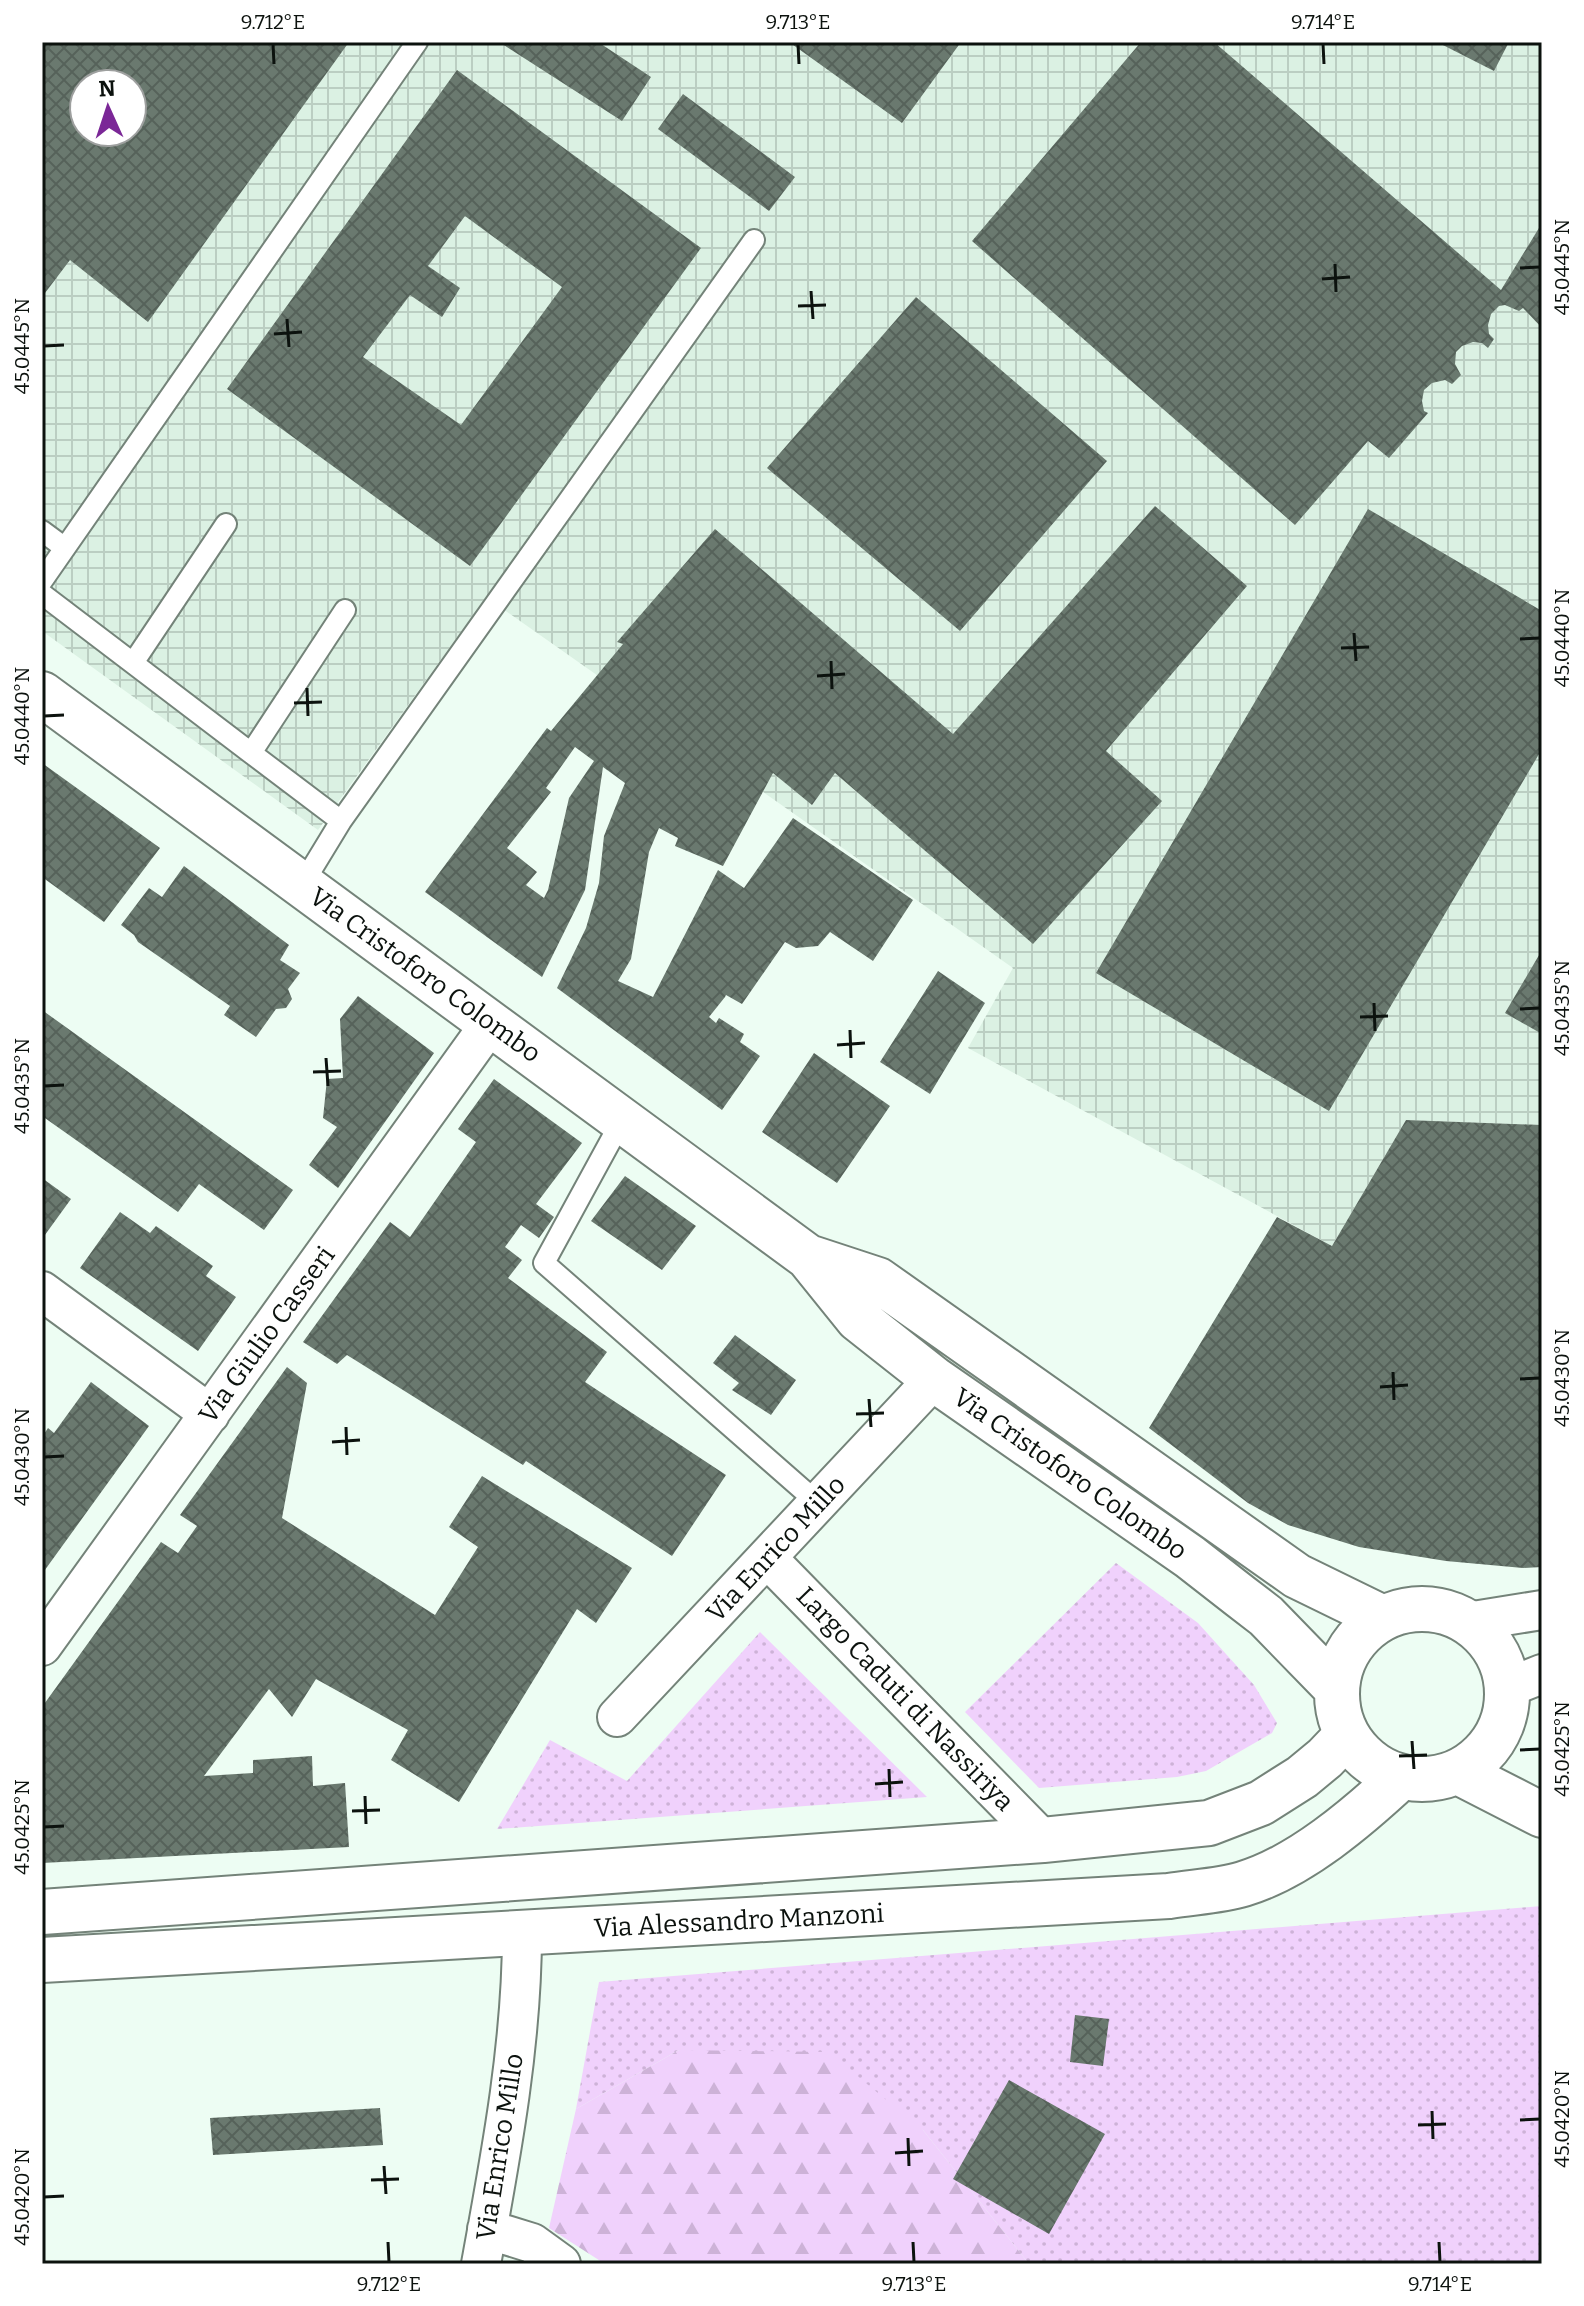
<svg xmlns="http://www.w3.org/2000/svg" width="1584" height="2306" font-family="Bitter,serif">
  <defs>
    <pattern id="industrial-grid" width="8" height="8" patternUnits="userSpaceOnUse" patternTransform="scale(2)"><rect width="8" height="8" fill="#dbf1e3"/><path d="M0 4h8M4 0v8" fill="none" stroke="#bbcec2"/></pattern>
    <pattern id="grass-dots" width="8" height="8" patternUnits="userSpaceOnUse" patternTransform="scale(2)"><rect width="8" height="8" fill="#f0d1fc"/><path d="M2 2h.1M6 6h.1" fill="none" stroke="#cdb2d7" stroke-width="1.8" stroke-linecap="round"/></pattern>
    <pattern id="forest-firs" width="22" height="20" patternUnits="userSpaceOnUse" patternTransform="scale(2)"><rect width="22" height="20" fill="#f0d1fc"/><path d="M5 1l3.5 6h-7zM16 11l3.5 6h-7z" fill="#cdb2d7"/></pattern>
    <pattern id="building-cross-hatch" width="8" height="8" patternUnits="userSpaceOnUse" patternTransform="scale(2)"><rect width="8" height="8" fill="#6a796f"/><path d="M0 0l8 8M0 8l8-8" fill="none" stroke="#56625a"/></pattern>
  </defs>
  <rect width="100%" height="100%" fill="#edfdf3"/>
  <path fill="url(#industrial-grid)" fill-rule="evenodd" d="M 42,42 L 1542,42 L 1542,1125 L 1406,1120 L 1332,1246 L 968,1048 L 1013,968 L 486,597 L 318,830 L 42,631 ZM 84,84 L 132,84 L 132,132 L 84,132 Z"/>
  <path fill="url(#grass-dots)" d="M 1116,1563 L 1198,1623 L 1254,1685 L 1277,1723 L 1272,1733 L 1206,1771 L 1177,1777 L 1039,1788 L 965,1712 Z
    M 760,1632 L 927,1797 L 497,1829 L 550,1740 L 627,1781 Z
    M 1542,1906 L 1542,2264 L 1029,2264 L 923,2130 L 679,2050 L 576,2109 L 599,1982 Z"/>
  <path fill="url(#forest-firs)" d="M 679,2050 L 828,2052 L 923,2130 L 1029,2264 L 605,2264 L 549,2228 L 576,2109 Z"/>
  <path fill="url(#building-cross-hatch)" fill-rule="evenodd" d="M 42,42 L 349,42 L 148,322 L 70,260 L 42,297 ZM 84,84 L 132,84 L 132,132 L 84,132 Z
    M 499,42 L 598,42 L 651,77 L 622,121 Z
    M 789,42 L 961,42 L 902,123 Z
    M 1141,42 L 1214,42 L 1501,290 L 1542,223 L 1542,328 L 1523,308 L 1519,311 L 1505,305 L 1499,306 L 1491,314 L 1488,325 L 1489,334 L 1494,339 L 1488,348 L 1482,343 L 1473,342 L 1462,346 L 1456,352 L 1455,364 L 1461,375 L 1452,384 L 1445,380 L 1432,383 L 1424,390 L 1422,401 L 1424,411 L 1428,413 L 1389,458 L 1368,441 L 1295,525 L 972,241 Z
    M 1437,42 L 1509,42 L 1494,71 Z
    M 457,70 L 701,248 L 470,566 L 227,389 ZM 465,216 L 562,287 L 461,425 L 363,357 L 410,295 L 442,317 L 460,288 L 428,266 Z
    M 683,94 L 795,177 L 769,211 L 658,129 Z
    M 916,297 L 1107,461 L 960,631 L 767,468 Z
    M 1155,506 L 1247,586 L 1106,751 L 1162,801 L 1033,944 L 835,773 L 812,805 L 773,773 L 723,866 L 675,846 L 678,838 L 659,828 L 649,852 L 631,959 L 618,981 L 653,997 L 718,870 L 744,888 L 793,818 L 913,900 L 873,961 L 830,932 L 818,946 L 796,948 L 785,942 L 742,1004 L 726,995 L 725,997 L 709,1017 L 716,1023 L 719,1018 L 744,1034 L 740,1042 L 760,1056 L 722,1110 L 557,988 L 586,928 L 599,883 L 604,836 L 625,783 L 603,767 L 585,890 L 542,977 L 425,892 L 547,728 L 551,731 L 623,644 L 617,642 L 715,529 L 953,734 ZM 575,747 L 594,761 L 569,798 L 548,890 L 544,898 L 526,885 L 537,872 L 507,848 L 551,792 L 546,788 Z
    M 1368,509 L 1542,611 L 1542,749 L 1329,1111 L 1096,973 Z
    M 42,763 L 160,848 L 104,922 L 42,877 Z
    M 184,866 L 289,945 L 280,960 L 300,973 L 288,989 L 292,999 L 286,1008 L 276,1009 L 256,1037 L 224,1015 L 230,1006 L 138,942 L 134,935 L 121,925 L 149,888 L 162,897 Z
    M 1542,950 L 1542,1034 L 1505,1013 Z
    M 938,971 L 985,1003 L 930,1094 L 880,1062 Z
    M 358,996 L 434,1053 L 338,1188 L 309,1165 L 337,1127 L 323,1118 L 327,1079 L 343,1078 L 340,1019 Z
    M 42,1010 L 293,1190 L 264,1230 L 199,1184 L 178,1212 L 42,1116 Z
    M 814,1053 L 890,1106 L 837,1183 L 762,1132 Z
    M 494,1079 L 582,1143 L 536,1204 L 554,1217 L 539,1238 L 521,1225 L 505,1247 L 522,1260 L 508,1278 L 607,1352 L 585,1382 L 726,1475 L 672,1556 L 526,1461 L 523,1465 L 347,1355 L 337,1364 L 303,1342 L 390,1222 L 410,1237 L 476,1142 L 458,1129 Z
    M 1406,1120 L 1542,1125 L 1542,1567 L 1523,1568 L 1446,1561 L 1359,1547 L 1288,1525 L 1248,1503 L 1149,1428 L 1277,1217 L 1332,1246 Z
    M 625,1176 L 696,1226 L 662,1270 L 591,1221 Z
    M 42,1178 L 71,1199 L 42,1239 Z
    M 120,1212 L 150,1233 L 156,1226 L 213,1266 L 206,1276 L 236,1297 L 198,1351 L 80,1268 Z
    M 735,1335 L 796,1380 L 771,1415 L 732,1390 L 739,1383 L 713,1363 Z
    M 287,1367 L 307,1383 L 282,1518 L 435,1615 L 478,1547 L 449,1527 L 482,1476 L 632,1568 L 596,1623 L 577,1609 L 459,1802 L 391,1760 L 408,1730 L 316,1679 L 292,1717 L 269,1689 L 204,1776 L 253,1773 L 253,1760 L 312,1756 L 313,1786 L 345,1783 L 349,1847 L 42,1863 L 42,1707 L 161,1542 L 178,1553 L 197,1526 L 180,1515 Z
    M 91,1382 L 149,1426 L 42,1574 L 42,1437 L 48,1428 L 54,1433 Z
    M 1075,2015 L 1109,2019 L 1103,2066 L 1070,2062 Z
    M 1009,2080 L 1105,2134 L 1049,2234 L 953,2179 Z
    M 380,2108 L 383,2145 L 213,2155 L 210,2118 Z"/>
  <g fill="none" stroke-linecap="round" stroke-linejoin="round">
    <g stroke="#748379" stroke-width="24">
      <path id="service" d="M 42,531 L 65,548
        M 42,581 L 417,42
        M 42,594 L 251,753 L 345,610
        M 133,663 L 226,524
        M 251,753 L 341,821 L 754,240
        M 302,885 L 341,821
        M 622,1120 L 544,1263 L 819,1504"/>
    </g>
    <g stroke="#748379" stroke-width="42">
      <path id="minor" d="M 42,1291 L 210,1414
        M 767,1558 L 1043,1840
        M 1467,1622 L 1542,1610
        M 42,1646 L 490,1024
        M 1509,1687 L 1542,1674
        M 617,1717 L 934,1379
        M 487,2229 L 532,2243 L 561,2264
        M 481,2264 C 501,2155 522,2044 522,1933"/>
    </g>
    <g stroke="#748379" stroke-width="48">
      <path id="secondary" d="M 42,694 L 808,1257 L 858,1319 L 934,1379 L 1190,1557 L 1240,1596 L 1266,1616 L 1336,1688
        M 808,1257 L 878,1280 L 1297,1576 L 1383,1618
        M1337 1694a85 85 0 1 1 170 0a85 85 0 1 1-170 0Z
        M 1458,1772 L 1542,1815
        M 42,1912 L 1043,1840 L 1209,1823 L 1261,1803 L 1302,1777 L 1325,1758 L 1347,1735
        M 42,1960 L 1169,1896 C 1193,1892 1220,1891 1243,1884 C 1300,1867 1358,1817 1401,1777"/>
    </g>
    <use href="#service" stroke="#fff" stroke-width="20"/>
    <use href="#minor" stroke="#fff" stroke-width="38"/>
    <use href="#secondary" stroke="#fff" stroke-width="44"/>
  </g>
  <path fill="none" stroke="#0c120e" stroke-width="3" d="M 273,44 L 274,64M 798,44 L 799,64M 1323,44 L 1324,64M 1335,264 L 1336,292M 1520,268 L 1540,267M 1322,279 L 1350,277M 811,291 L 813,319M 798,306 L 826,305M 287,319 L 289,347M 274,334 L 302,332M 44,346 L 64,345M 1354,633 L 1356,661M 1520,639 L 1540,638M 1341,648 L 1369,647M 831,661 L 832,689M 817,676 L 845,674M 307,688 L 308,716M 294,703 L 322,702M 44,716 L 64,715M 1374,1003 L 1375,1031M 1520,1009 L 1540,1008M 1360,1017 L 1388,1016M 850,1030 L 851,1058M 837,1045 L 865,1043M 326,1058 L 328,1086M 313,1072 L 341,1071M 44,1086 L 64,1085M 1393,1372 L 1394,1400M 1520,1379 L 1540,1378M 1380,1387 L 1408,1385M 869,1399 L 871,1427M 856,1414 L 884,1413M 346,1427 L 347,1455M 332,1442 L 360,1440M 44,1457 L 64,1456M 1412,1741 L 1414,1769M 1520,1750 L 1540,1749M 1399,1756 L 1427,1755M 889,1769 L 890,1797M 875,1784 L 903,1782M 365,1796 L 366,1824M 352,1811 L 380,1810M 44,1827 L 64,1826M 1432,2111 L 1433,2139M 1520,2120 L 1540,2119M 1418,2125 L 1446,2124M 908,2138 L 909,2166M 895,2153 L 923,2151M 384,2166 L 386,2194M 371,2180 L 399,2179M 44,2197 L 64,2196M 388,2242 L 389,2262M 913,2242 L 914,2262M 1439,2242 L 1440,2262"/>
  <g text-anchor="middle" dominant-baseline="central" stroke-width="7" stroke-linejoin="round" paint-order="stroke">
    <g font-size="26" fill="#0c120e" stroke="#fff">
      <text transform="translate(425 975) rotate(36)">Via Cristoforo Colombo</text>
      <text transform="translate(267 1335) rotate(-54)">Via Giulio Casseri</text>
      <text transform="translate(1070 1474) rotate(35)">Via Cristoforo Colombo</text>
      <text transform="translate(776 1549) rotate(-47)">Via Enrico Millo</text>
      <text transform="translate(905 1699) rotate(46)">Largo Caduti di Nassiriya</text>
      <text transform="translate(739 1921) rotate(-3)">Via Alessandro Manzoni</text>
      <text transform="translate(500 2147) rotate(-81)">Via Enrico Millo</text>
    </g>
  </g>
  <rect width="1584" height="2306" fill="none" stroke="#ffffff" stroke-width="88"/>
  <g transform="translate(108 108) rotate(357)"><circle r="38" fill="#ffffff" stroke="#9ea09f" stroke-width="2"/>
  <path d="M0-6L14 30L0 20L-14 30Z" fill="#7b2797"/>
  <text y="-12" font-size="22" font-weight="bold" text-anchor="middle" fill="#0c120e">N</text>
  </g>
  <rect x="44" y="44" width="1496" height="2218" fill="none" stroke="#0c120e" stroke-width="3"/>
  <g font-size="20" text-anchor="middle" fill="#0c120e">
    <text x="273" y="29">9.712°E</text>
    <text x="798" y="29">9.713°E</text>
    <text x="1323" y="29">9.714°E</text>
    <text transform="translate(1562 267) rotate(-90)" y="7">45.0445°N</text>
    <text transform="translate(22 346) rotate(-90)" y="7">45.0445°N</text>
    <text transform="translate(1562 638) rotate(-90)" y="7">45.0440°N</text>
    <text transform="translate(22 716) rotate(-90)" y="7">45.0440°N</text>
    <text transform="translate(1562 1008) rotate(-90)" y="7">45.0435°N</text>
    <text transform="translate(22 1086) rotate(-90)" y="7">45.0435°N</text>
    <text transform="translate(1562 1378) rotate(-90)" y="7">45.0430°N</text>
    <text transform="translate(22 1457) rotate(-90)" y="7">45.0430°N</text>
    <text transform="translate(1562 1749) rotate(-90)" y="7">45.0425°N</text>
    <text transform="translate(22 1827) rotate(-90)" y="7">45.0425°N</text>
    <text transform="translate(1562 2119) rotate(-90)" y="7">45.0420°N</text>
    <text transform="translate(22 2197) rotate(-90)" y="7">45.0420°N</text>
    <text x="389" y="2291">9.712°E</text>
    <text x="914" y="2291">9.713°E</text>
    <text x="1440" y="2291">9.714°E</text>
  </g>
</svg>
